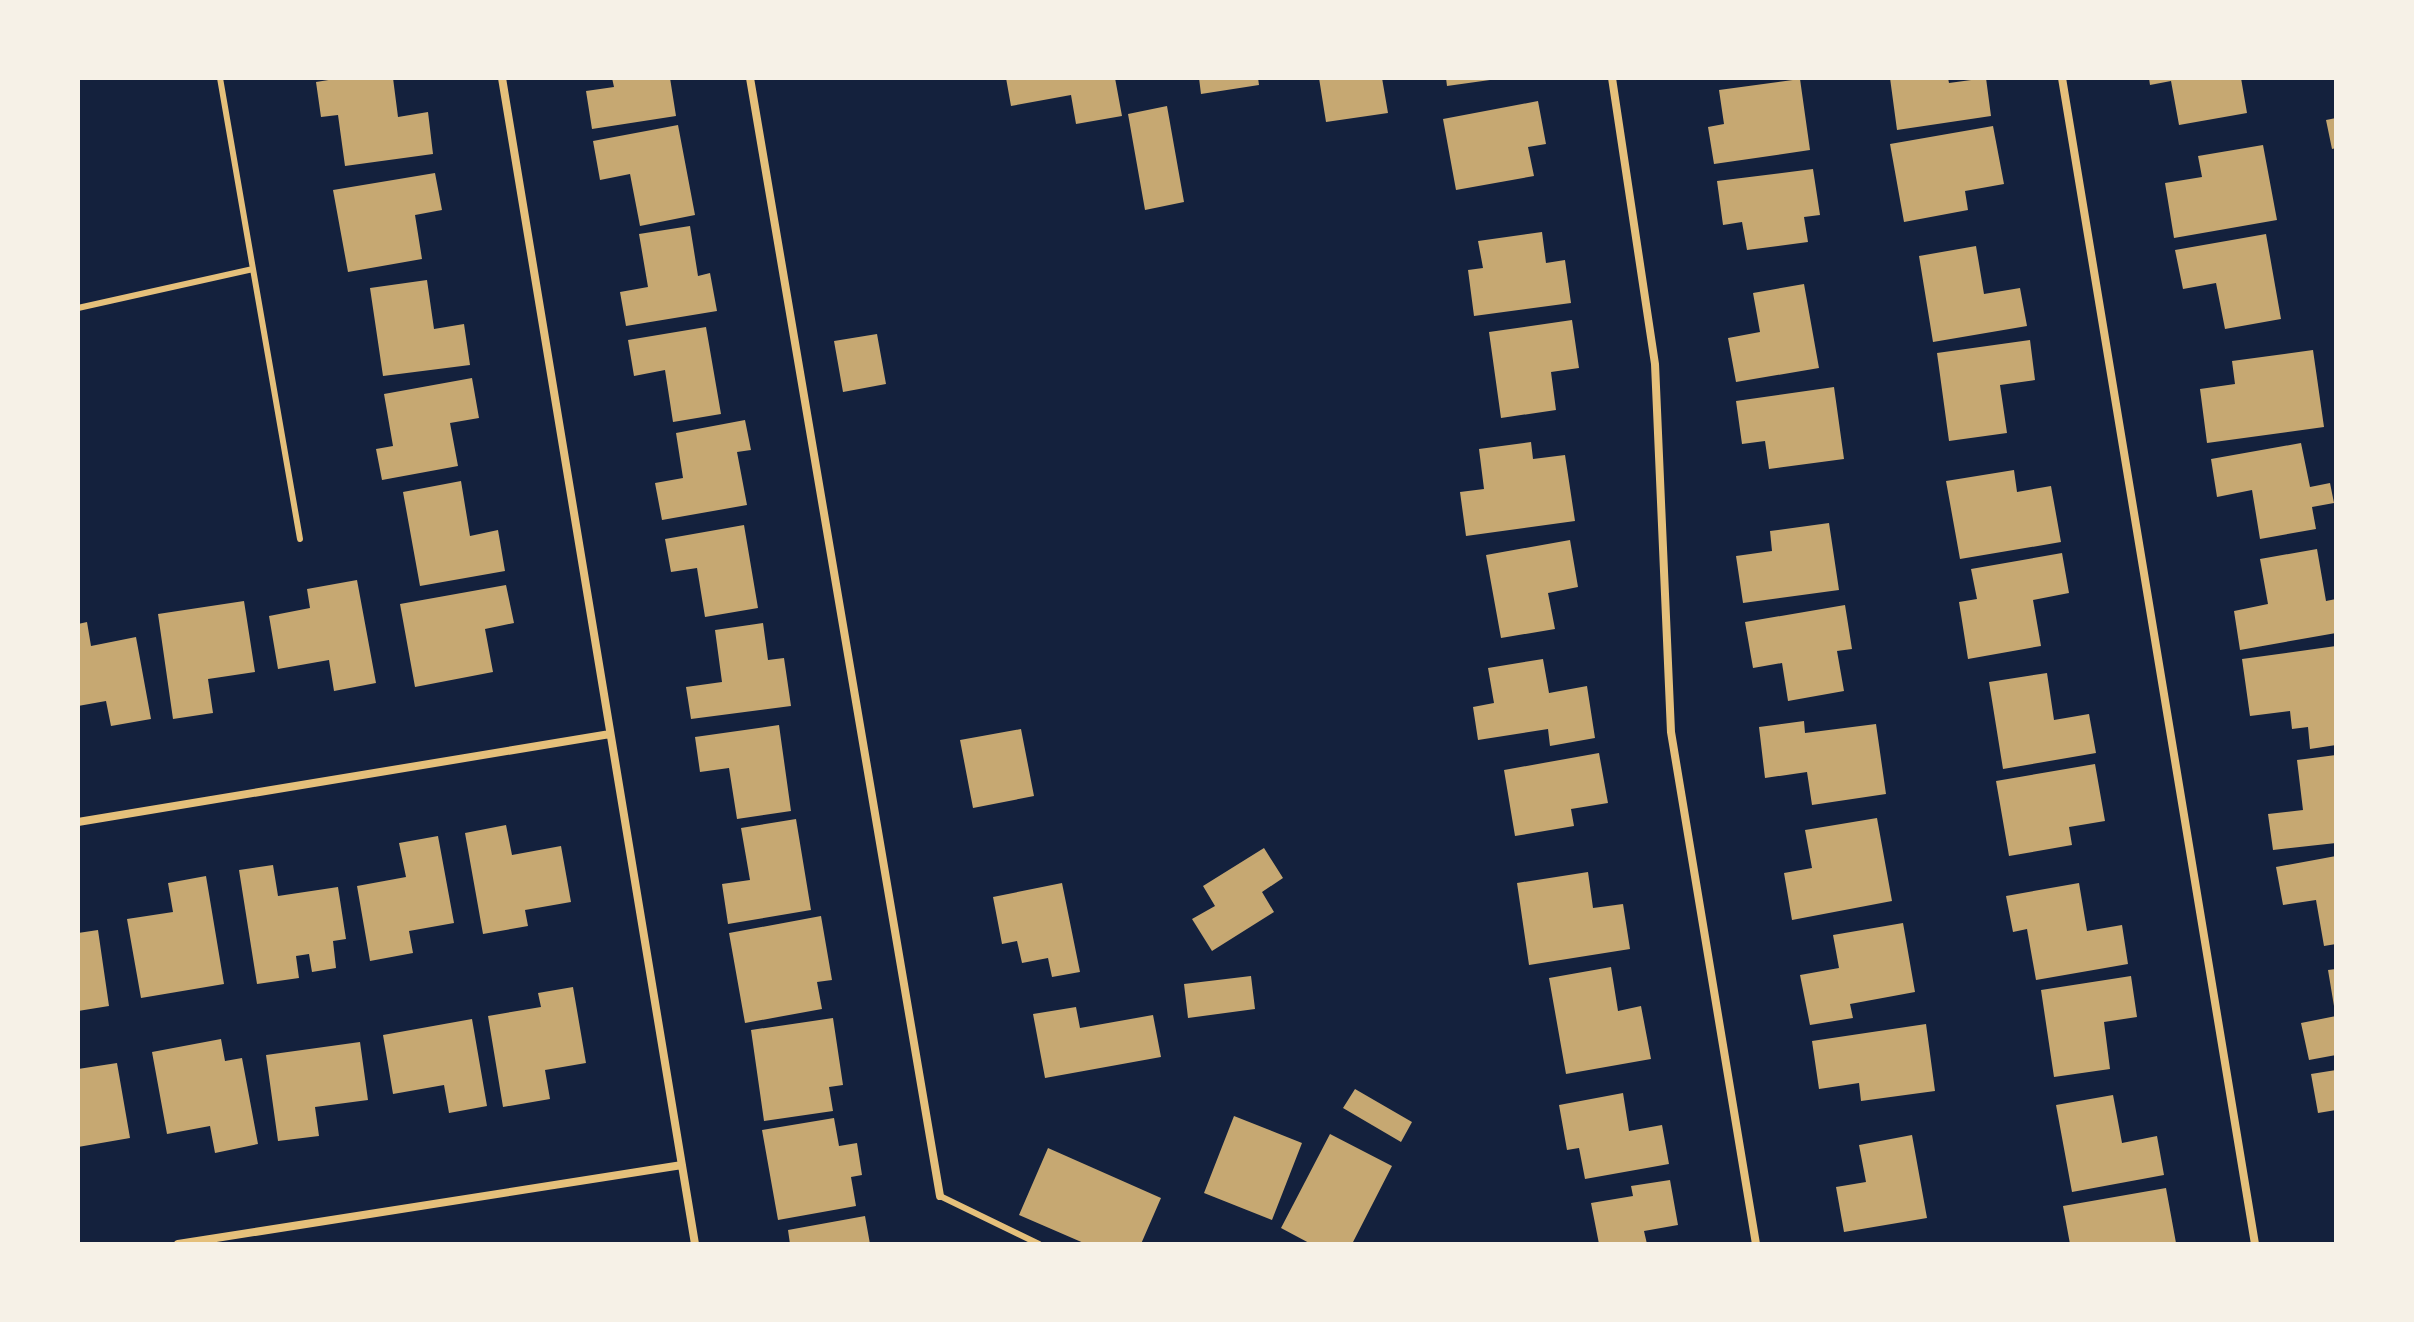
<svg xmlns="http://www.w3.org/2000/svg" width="2414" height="1322" font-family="'Work Sans',sans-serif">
  <rect width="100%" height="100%" fill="#14213d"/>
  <path fill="#c6a872" d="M 341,78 L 393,78 L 398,117 L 428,112 L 433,154 L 345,166 L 338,115 L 321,117 L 316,82 Z
    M 612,78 L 670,78 L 676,116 L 592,129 L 586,91 L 614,87 Z
    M 1006,78 L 1115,78 L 1122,116 L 1076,124 L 1071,95 L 1011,106 Z
    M 1199,78 L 1258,78 L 1259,85 L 1201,94 Z
    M 1319,78 L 1382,78 L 1388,113 L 1326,122 Z
    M 1446,78 L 1490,78 L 1490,80 L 1447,86 Z
    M 1890,78 L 1948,78 L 1949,83 L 1986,78 L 1991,116 L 1897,130 Z
    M 2149,78 L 2241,78 L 2247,113 L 2179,125 L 2171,81 L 2150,85 Z
    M 1800,79 L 1810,150 L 1714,164 L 1708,127 L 1724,124 L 1719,90 Z
    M 1538,101 L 1546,144 L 1528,147 L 1534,176 L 1456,190 L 1443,119 Z
    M 1167,106 L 1184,202 L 1145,210 L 1128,114 Z
    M 2336,118 L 2336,148 L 2332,149 L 2326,120 Z
    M 678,125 L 695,215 L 640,226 L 630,174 L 600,180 L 593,141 Z
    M 1993,126 L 2004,184 L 1965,191 L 1968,210 L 1904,222 L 1890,144 Z
    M 2263,145 L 2277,220 L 2174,238 L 2165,183 L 2202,177 L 2198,156 Z
    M 1813,169 L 1820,215 L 1804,217 L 1808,242 L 1747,250 L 1742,222 L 1723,225 L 1717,181 Z
    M 435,173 L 442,210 L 415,215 L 422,259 L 348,272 L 333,190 Z
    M 690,226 L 698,276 L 710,273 L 717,311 L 626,326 L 620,292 L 648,287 L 639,234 Z
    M 1542,232 L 1546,263 L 1565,260 L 1571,303 L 1474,316 L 1468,270 L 1483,268 L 1478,241 Z
    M 2266,234 L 2281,319 L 2225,329 L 2216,283 L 2183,289 L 2175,250 Z
    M 1976,246 L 1984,294 L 2020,288 L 2027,326 L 1933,342 L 1919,256 Z
    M 427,280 L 434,329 L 464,324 L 470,365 L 383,376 L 370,288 Z
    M 1804,284 L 1819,368 L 1736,382 L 1728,338 L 1760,332 L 1753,293 Z
    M 1572,320 L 1579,368 L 1551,372 L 1556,410 L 1501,418 L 1489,332 Z
    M 706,327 L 721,414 L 673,422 L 665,370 L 634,376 L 628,340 Z
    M 877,334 L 886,384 L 843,392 L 834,341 Z
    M 2030,340 L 2035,380 L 2000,385 L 2007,433 L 1949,441 L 1937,353 Z
    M 2313,350 L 2324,427 L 2207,443 L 2200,389 L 2235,384 L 2232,361 Z
    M 472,378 L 479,418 L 450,423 L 458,466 L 382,480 L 376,449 L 393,446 L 384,394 Z
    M 1834,387 L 1844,459 L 1769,469 L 1765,441 L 1742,444 L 1736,401 Z
    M 745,420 L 751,450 L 737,452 L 747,505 L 662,520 L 655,483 L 683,478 L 676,433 Z
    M 1531,442 L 1533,459 L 1565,455 L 1575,521 L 1466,536 L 1460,492 L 1484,489 L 1479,449 Z
    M 2301,443 L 2310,487 L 2330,483 L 2334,503 L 2312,507 L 2316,529 L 2260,539 L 2252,490 L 2217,497 L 2211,459 Z
    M 2014,470 L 2017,492 L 2051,486 L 2061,542 L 1960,559 L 1946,481 Z
    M 461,481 L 470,536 L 498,530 L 505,571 L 420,586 L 403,492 Z
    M 1829,523 L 1839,590 L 1743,603 L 1736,556 L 1772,551 L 1770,531 Z
    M 744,525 L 758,608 L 705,617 L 697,568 L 671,572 L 665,539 Z
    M 1570,540 L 1578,587 L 1548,593 L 1555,629 L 1501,638 L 1486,555 Z
    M 2317,549 L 2326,601 L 2336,599 L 2336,633 L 2240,650 L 2234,611 L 2268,604 L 2260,559 Z
    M 2062,553 L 2069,593 L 2033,600 L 2041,646 L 1968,659 L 1959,602 L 1977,599 L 1971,569 Z
    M 357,580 L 376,683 L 334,691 L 329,660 L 278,669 L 269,616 L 310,608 L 307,589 Z
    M 506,585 L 514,623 L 485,629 L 493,672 L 415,687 L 400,604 Z
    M 244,601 L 255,672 L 208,679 L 213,713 L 173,719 L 158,614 Z
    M 1845,605 L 1852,649 L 1837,651 L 1844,691 L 1788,701 L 1782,663 L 1753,668 L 1745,622 Z
    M 87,622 L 91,646 L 136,637 L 151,719 L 111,726 L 106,701 L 78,706 L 78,624 Z
    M 763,623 L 768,660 L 784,658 L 791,706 L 691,719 L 686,687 L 722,682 L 715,630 Z
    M 2336,646 L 2336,745 L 2310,749 L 2308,727 L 2292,729 L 2290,711 L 2250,716 L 2242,659 Z
    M 1543,659 L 1549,693 L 1587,686 L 1595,738 L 1550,746 L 1548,729 L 1478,740 L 1473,707 L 1494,703 L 1488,668 Z
    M 2047,673 L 2054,720 L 2089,714 L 2096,753 L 2003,769 L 1989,682 Z
    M 1804,721 L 1805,733 L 1876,724 L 1886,794 L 1812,805 L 1807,772 L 1765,778 L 1759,727 Z
    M 779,725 L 791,811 L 737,819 L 729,768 L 700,772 L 695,737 Z
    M 1021,729 L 1034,796 L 973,808 L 960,740 Z
    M 1599,753 L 1608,803 L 1571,809 L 1574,826 L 1515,836 L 1504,770 Z
    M 2336,755 L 2336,843 L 2273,850 L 2268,814 L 2303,810 L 2297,760 Z
    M 2095,764 L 2105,821 L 2069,827 L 2072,845 L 2009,856 L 1996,781 Z
    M 1877,818 L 1892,901 L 1792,920 L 1784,873 L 1812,868 L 1805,830 Z
    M 796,819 L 811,910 L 728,924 L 722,884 L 750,880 L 741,828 Z
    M 506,825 L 512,855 L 561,846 L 571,902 L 525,910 L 528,926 L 483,934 L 465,833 Z
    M 438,836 L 454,923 L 409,931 L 413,953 L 370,961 L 357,886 L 406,877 L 399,843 Z
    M 1264,848 L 1283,878 L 1262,892 L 1274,912 L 1212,951 L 1192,919 L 1215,906 L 1203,886 Z
    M 2336,856 L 2336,944 L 2324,946 L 2316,900 L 2283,905 L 2276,867 Z
    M 273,865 L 278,896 L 338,887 L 346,939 L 333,941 L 336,968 L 312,972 L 309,954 L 296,956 L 299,978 L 257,984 L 239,870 Z
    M 1588,872 L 1593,908 L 1623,904 L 1630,949 L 1529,965 L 1517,883 Z
    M 206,876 L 224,984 L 141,998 L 127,919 L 173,912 L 168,883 Z
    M 1062,883 L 1080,972 L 1052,977 L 1048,958 L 1022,963 L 1017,941 L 1002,944 L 993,897 Z
    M 2079,883 L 2087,931 L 2122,925 L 2128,964 L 2036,980 L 2027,929 L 2013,932 L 2006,896 Z
    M 821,916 L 832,980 L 817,982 L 822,1009 L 745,1023 L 729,933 Z
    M 1903,923 L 1915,992 L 1850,1004 L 1853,1018 L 1810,1025 L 1800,975 L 1839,968 L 1833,935 Z
    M 98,930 L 109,1006 L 78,1011 L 78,933 Z
    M 1611,967 L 1618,1011 L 1641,1006 L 1651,1059 L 1566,1074 L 1549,978 Z
    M 2336,969 L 2336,1006 L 2334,1006 L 2328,970 Z
    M 1251,976 L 1255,1009 L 1188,1018 L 1184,984 Z
    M 2131,976 L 2137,1017 L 2104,1022 L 2110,1069 L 2054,1077 L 2041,990 Z
    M 573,987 L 586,1063 L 545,1070 L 550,1099 L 503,1107 L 488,1016 L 541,1007 L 538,993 Z
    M 1076,1007 L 1080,1028 L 1153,1015 L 1161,1057 L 1045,1078 L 1033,1014 Z
    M 2336,1016 L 2336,1055 L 2309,1060 L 2301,1023 Z
    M 833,1018 L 843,1085 L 829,1087 L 833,1111 L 764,1121 L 751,1030 Z
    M 472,1019 L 487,1106 L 449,1113 L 444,1085 L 393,1094 L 383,1035 Z
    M 1926,1024 L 1935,1091 L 1861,1101 L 1859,1083 L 1819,1089 L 1812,1041 Z
    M 221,1039 L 225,1061 L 242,1058 L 258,1144 L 215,1153 L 210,1126 L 167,1134 L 152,1052 Z
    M 360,1042 L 368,1100 L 315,1107 L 319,1136 L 278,1141 L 266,1055 Z
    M 117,1063 L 130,1138 L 78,1147 L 78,1069 Z
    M 2336,1070 L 2336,1110 L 2318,1113 L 2311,1074 Z
    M 1355,1089 L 1412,1122 L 1401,1142 L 1343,1108 Z
    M 1623,1093 L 1629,1131 L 1662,1125 L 1669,1164 L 1585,1179 L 1579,1148 L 1567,1150 L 1559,1105 Z
    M 2113,1095 L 2122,1143 L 2157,1136 L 2164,1175 L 2072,1192 L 2056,1105 Z
    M 1234,1116 L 1302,1143 L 1272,1220 L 1204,1193 Z
    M 834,1118 L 839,1146 L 857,1143 L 862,1175 L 851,1177 L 856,1206 L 778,1220 L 762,1130 Z
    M 1330,1134 L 1392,1166 L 1352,1244 L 1311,1244 L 1281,1228 Z
    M 1912,1135 L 1927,1218 L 1844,1232 L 1836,1187 L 1866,1182 L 1859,1145 Z
    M 1048,1148 L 1161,1198 L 1141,1244 L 1086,1244 L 1019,1215 Z
    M 1670,1180 L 1678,1225 L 1644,1231 L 1647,1244 L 1599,1244 L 1591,1203 L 1633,1196 L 1631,1186 Z
    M 2166,1188 L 2176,1243 L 2070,1244 L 2063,1206 Z
    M 865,1216 L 870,1244 L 790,1244 L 788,1230 Z"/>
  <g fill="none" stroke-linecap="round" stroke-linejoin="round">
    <path stroke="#e5c07b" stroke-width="6" d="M 220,78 L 253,269
      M 78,308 L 253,269 L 300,539
      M 940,1196 L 1039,1244"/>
    <path stroke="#e5c07b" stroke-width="8" d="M 502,78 L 695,1244
      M 750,78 L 940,1196
      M 1612,78 L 1655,364 L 1671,732 L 1756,1244
      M 2062,78 L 2255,1244
      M 78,822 L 610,734
      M 178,1244 L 682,1165"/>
  </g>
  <rect width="2414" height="1322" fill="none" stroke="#f6f1e7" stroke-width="160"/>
</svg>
